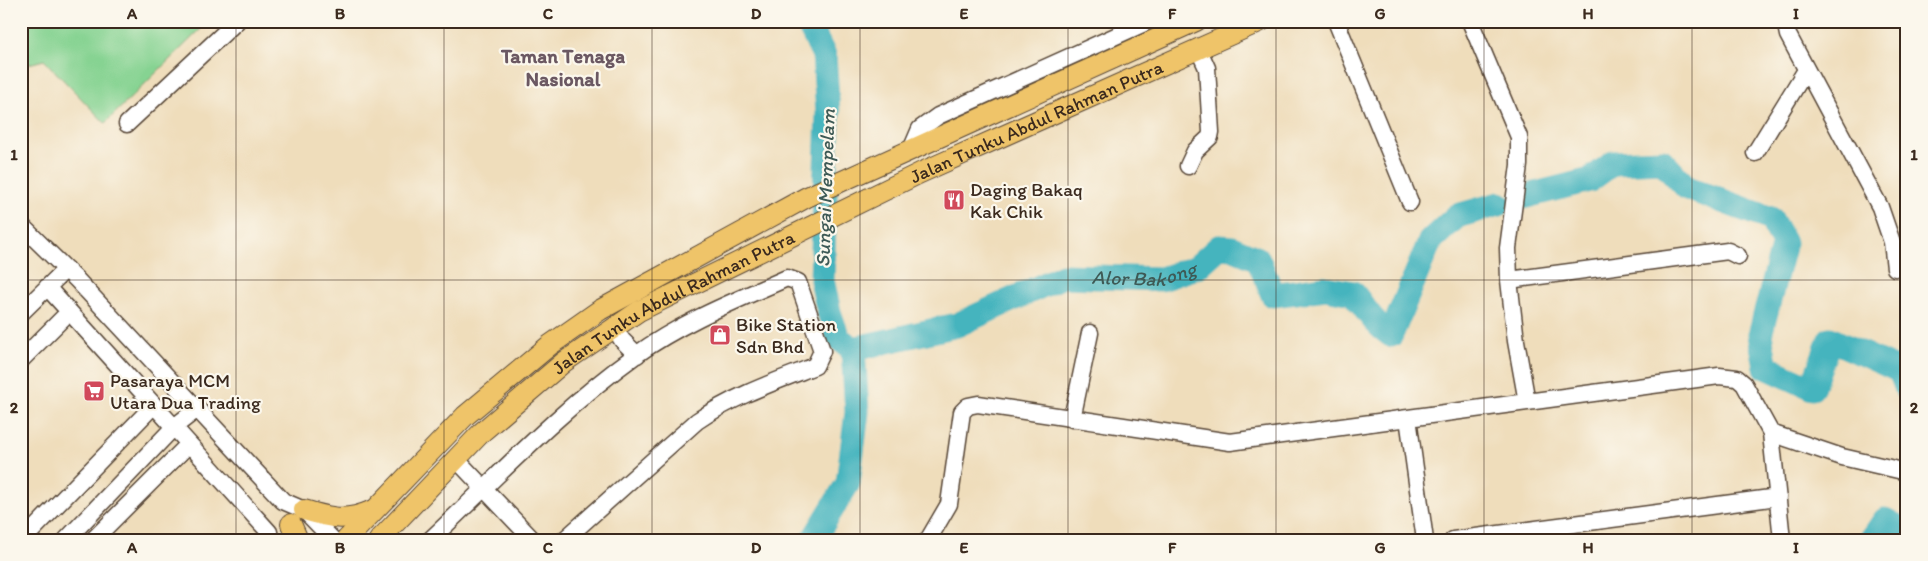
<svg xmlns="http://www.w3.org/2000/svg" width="1928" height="561" font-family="Itim,sans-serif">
  <rect width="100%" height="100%" fill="#fbf7ec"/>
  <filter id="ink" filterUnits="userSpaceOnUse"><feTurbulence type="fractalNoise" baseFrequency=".02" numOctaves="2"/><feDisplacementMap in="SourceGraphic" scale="10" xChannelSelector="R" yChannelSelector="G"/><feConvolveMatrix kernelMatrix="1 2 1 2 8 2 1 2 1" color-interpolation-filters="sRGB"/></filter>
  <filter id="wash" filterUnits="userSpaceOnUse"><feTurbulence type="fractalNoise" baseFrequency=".0096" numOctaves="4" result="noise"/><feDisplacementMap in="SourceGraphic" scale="20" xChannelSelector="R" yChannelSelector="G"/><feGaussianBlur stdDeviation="1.12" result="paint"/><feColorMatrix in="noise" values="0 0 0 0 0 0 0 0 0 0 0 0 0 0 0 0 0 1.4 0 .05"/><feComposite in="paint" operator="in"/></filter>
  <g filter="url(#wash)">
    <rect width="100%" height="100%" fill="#efddbb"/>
    <path fill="#86d392" stroke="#607e58" d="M 21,21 L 209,21 L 105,123 L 44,60 L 21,66 Z"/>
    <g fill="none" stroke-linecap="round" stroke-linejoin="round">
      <g stroke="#44b4be" stroke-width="25">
        <path d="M 807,21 L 824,55 L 828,113 L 822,280 L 829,312 L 838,338 L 853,349"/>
        <path d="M 1523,197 L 1590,180 L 1613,163 L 1662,161 L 1687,188 L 1771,219 L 1784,243 L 1760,335 L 1766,367 L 1812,388 L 1830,339 L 1900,371 L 1907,389"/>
        <path id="s1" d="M 853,349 L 957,325 L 1063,276 L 1161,279 L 1197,267 L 1219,247 L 1232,248 L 1258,259 L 1273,295 L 1325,288 L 1353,293 C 1366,309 1373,323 1391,335 L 1430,241 L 1457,216 L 1499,204"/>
        <path d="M 813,540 L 848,483 L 857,412 L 853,349"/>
        <path d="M 1871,540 L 1885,520 L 1907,532"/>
      </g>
    </g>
  </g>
  <g filter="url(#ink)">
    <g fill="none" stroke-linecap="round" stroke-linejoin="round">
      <g stroke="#564536" stroke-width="19">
        <path id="minor" d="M 1336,21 L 1410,202
          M 1785,21 L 1788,35 L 1880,207 L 1892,242 L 1895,268
          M 127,124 L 237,21
          M 911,150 L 920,129 L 938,116 L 1149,21
          M 1755,153 L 1806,70
          M 1188,166 L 1195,151 L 1210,137 L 1211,132 L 1207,68 L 1198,48
          M 21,225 L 77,280 L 283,501 L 304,510 L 333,540
          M 1509,280 L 1728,251 L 1738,256
          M 47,287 L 269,532 L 270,540
          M 21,313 L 66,269
          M 614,327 L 622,340 L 637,355
          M 21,360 L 69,312
          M 1527,402 L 1719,376 L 1737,378 L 1744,384 L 1771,433 L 1782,540
          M 1408,418 L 1425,540
          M 1072,419 L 1090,333
          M 1771,433 L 1842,457 L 1907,472
          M 456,459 L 533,540
          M 23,540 L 154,405
          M 66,540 L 174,427 L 196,410
          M 93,540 L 189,444
          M 430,540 C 497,477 561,409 636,355 C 682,322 735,301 787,278 L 798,282 L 822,351 L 815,366 C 774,382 734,396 697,421 L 564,540
          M 928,540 L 949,504 L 962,412 L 968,406 L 978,404 L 1230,442 L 1527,402 L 1516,341 L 1509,280 L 1508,248 L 1519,165 L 1519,137 L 1470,21
          M 1453,540 L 1778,497"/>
      </g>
      <g stroke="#564536" stroke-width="22">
        <g id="major">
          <path d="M 304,510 C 331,518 345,522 371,511"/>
          <path d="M 291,524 L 298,540"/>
          <path d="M 346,540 L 465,416 L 550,345 L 600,310 L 807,197 L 1196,21"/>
          <path id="s2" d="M 379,540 L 482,432 L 564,362 L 639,311 L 920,173 L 1261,21"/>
        </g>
      </g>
      <use href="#minor" stroke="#fff" stroke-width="16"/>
      <use href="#major" stroke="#efc469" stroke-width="20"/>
    </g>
  </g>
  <path fill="none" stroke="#3b2a1e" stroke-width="1" stroke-opacity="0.55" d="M 236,21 L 236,540M 444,21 L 444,540M 652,21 L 652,540M 860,21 L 860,540M 1068,21 L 1068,540M 1276,21 L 1276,540M 1484,21 L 1484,540M 1692,21 L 1692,540M 21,280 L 1907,280"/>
  <defs>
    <g id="restaurant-square" transform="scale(1.125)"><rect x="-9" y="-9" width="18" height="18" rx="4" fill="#d1495b" stroke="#fbf7ec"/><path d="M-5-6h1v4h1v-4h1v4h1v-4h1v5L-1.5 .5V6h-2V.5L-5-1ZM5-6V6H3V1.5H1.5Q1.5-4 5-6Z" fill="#fff"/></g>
    <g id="shop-square" transform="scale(1.125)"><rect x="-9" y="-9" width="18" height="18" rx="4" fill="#d1495b" stroke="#fbf7ec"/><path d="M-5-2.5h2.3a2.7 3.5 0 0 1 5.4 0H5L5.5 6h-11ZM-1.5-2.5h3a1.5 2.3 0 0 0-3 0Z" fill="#fff"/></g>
    <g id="supermarket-square" transform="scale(1.125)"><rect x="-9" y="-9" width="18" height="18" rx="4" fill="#d1495b" stroke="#fbf7ec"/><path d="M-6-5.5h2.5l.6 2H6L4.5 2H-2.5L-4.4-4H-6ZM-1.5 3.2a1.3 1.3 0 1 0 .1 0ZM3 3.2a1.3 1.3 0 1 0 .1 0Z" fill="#fff"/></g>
  </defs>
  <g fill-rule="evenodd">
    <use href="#restaurant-square" x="954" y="200"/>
    <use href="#shop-square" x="720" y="335"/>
    <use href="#supermarket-square" x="94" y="391"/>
  </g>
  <g text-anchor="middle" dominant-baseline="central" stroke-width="4.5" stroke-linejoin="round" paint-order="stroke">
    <g font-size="19" fill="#3b2a1e" stroke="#fbf7ec">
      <text stroke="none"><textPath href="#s2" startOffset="788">Jalan Tunku Abdul Rahman Putra</textPath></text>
      <text stroke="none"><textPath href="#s2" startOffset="382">Jalan Tunku Abdul Rahman Putra</textPath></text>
    </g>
    <g font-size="19" fill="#3b2a1e" stroke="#fbf7ec" text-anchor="start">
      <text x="970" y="189">Daging Bakaq<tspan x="970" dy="22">Kak Chik</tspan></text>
      <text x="736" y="324">Bike Station<tspan x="736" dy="22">Sdn Bhd</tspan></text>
      <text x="110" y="380">Pasaraya MCM<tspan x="110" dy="22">Utara Dua Trading</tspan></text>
    </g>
    <g font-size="20" font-weight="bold" fill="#6b5862" stroke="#fbf7ec">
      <text x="563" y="56">Taman Tenaga<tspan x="563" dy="23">Nasional</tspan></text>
    </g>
    <g font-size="20" font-style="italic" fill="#3e5a56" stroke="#fbf7ec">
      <text transform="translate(825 188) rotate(-88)">Sungai Mempelam</text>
      <text stroke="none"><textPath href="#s1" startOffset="305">Alor Bakong</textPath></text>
    </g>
  </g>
  <rect width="1928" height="561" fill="none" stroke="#fbf7ec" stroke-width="55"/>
  <rect x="28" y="28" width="1872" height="506" fill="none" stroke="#3b2a1e" stroke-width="2"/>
  <g font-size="16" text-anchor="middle" font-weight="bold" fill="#3b2a1e">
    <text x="132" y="19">A</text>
    <text x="340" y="19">B</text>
    <text x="548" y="19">C</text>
    <text x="756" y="19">D</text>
    <text x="964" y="19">E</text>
    <text x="1172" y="19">F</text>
    <text x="1380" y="19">G</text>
    <text x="1588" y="19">H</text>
    <text x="1796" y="19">I</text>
    <text x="14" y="160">1</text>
    <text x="1914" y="160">1</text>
    <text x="14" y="413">2</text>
    <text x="1914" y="413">2</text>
    <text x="132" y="553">A</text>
    <text x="340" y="553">B</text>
    <text x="548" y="553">C</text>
    <text x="756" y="553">D</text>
    <text x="964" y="553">E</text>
    <text x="1172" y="553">F</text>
    <text x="1380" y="553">G</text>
    <text x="1588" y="553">H</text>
    <text x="1796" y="553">I</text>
  </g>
</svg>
